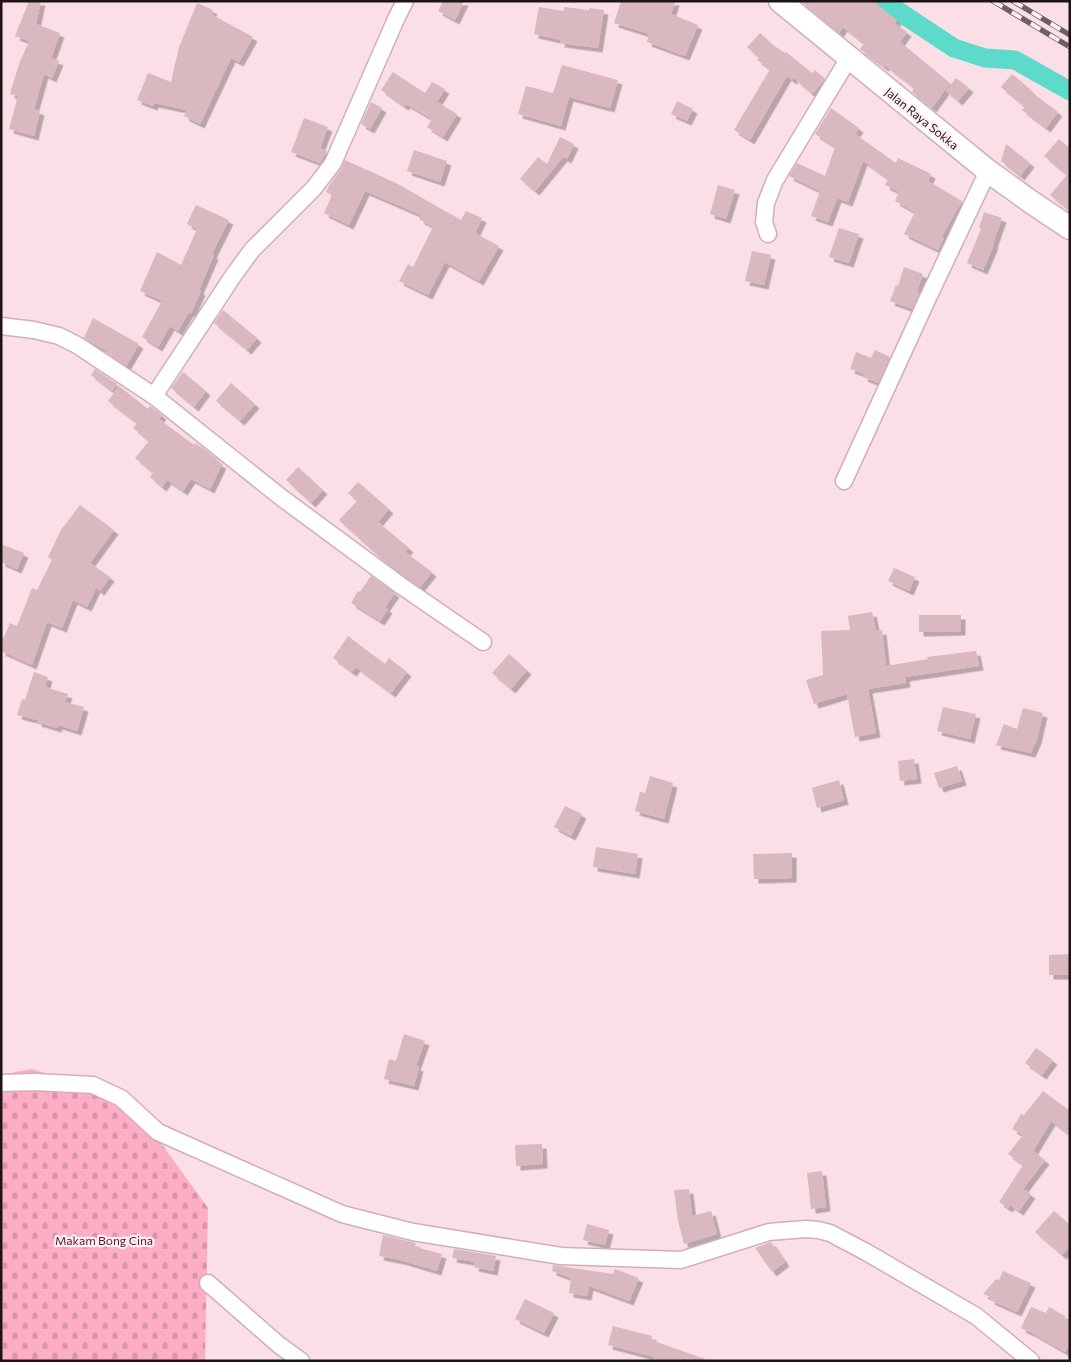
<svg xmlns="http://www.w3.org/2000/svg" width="1071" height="1362" font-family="Commissioner,sans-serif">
  <defs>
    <pattern id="cemetery-stones" width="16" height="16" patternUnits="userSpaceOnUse" patternTransform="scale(1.25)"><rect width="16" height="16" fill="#fdaec4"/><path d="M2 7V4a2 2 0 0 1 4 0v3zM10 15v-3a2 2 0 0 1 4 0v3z" fill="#d895a8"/></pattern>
    <filter id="shadow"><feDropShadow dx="4.5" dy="4.5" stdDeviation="0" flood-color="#0004"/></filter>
  </defs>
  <rect width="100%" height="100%" fill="#fbdfe6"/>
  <path fill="url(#cemetery-stones)" d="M 31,1069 L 126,1096 L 150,1128 L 208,1208 L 205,1361 L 1,1361 L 1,1075 Z"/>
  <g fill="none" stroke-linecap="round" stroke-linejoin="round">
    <path stroke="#5edaca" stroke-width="19" d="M 883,1 L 954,48 L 985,58 L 1015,60 L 1070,91"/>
  </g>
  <path fill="#d9b8c0" filter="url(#shadow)" d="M 29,1 L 41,1 L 36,24 L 60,33 L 51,58 L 59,61 L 52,78 L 44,74 L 34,109 L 40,111 L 34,136 L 9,129 L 18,96 L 10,94 L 19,64 L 29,41 L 15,36 Z
    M 443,1 L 464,1 L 455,20 L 438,11 Z
    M 621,1 L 675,1 L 671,14 L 698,25 L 685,56 L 647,42 L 649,34 L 614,23 Z
    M 801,1 L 873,1 L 897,20 L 895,24 L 907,32 L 900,42 L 950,83 L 932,108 L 912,92 L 914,88 L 885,65 L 884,67 L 860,49 L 864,44 L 843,27 L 839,33 Z
    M 197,3 L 213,10 L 211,14 L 253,37 L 239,62 L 231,58 L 200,124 L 184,116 L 187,110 L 154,103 L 153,106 L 137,100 L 148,73 L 171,82 L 179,47 Z
    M 539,7 L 564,11 L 564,7 L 589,10 L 589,8 L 604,10 L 598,48 L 560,43 L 561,40 L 534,34 Z
    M 760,33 L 773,45 L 785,53 L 786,52 L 812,73 L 815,70 L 825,79 L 812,94 L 794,78 L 792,80 L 787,76 L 750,140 L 734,130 L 770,69 L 757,60 L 759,58 L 747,47 Z
    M 562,65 L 618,80 L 610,108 L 569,97 L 561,126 L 518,114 L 526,86 L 553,93 Z
    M 393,72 L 425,93 L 432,82 L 445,89 L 437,102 L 457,114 L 443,137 L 427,127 L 432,119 L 406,104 L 404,106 L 381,90 Z
    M 1012,74 L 1031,90 L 1030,91 L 1058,112 L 1046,128 L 1022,110 L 1025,107 L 1001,87 Z
    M 956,78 L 969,88 L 958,101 L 946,91 Z
    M 677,101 L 693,109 L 687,121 L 671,114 Z
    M 371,102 L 382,108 L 370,129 L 361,124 Z
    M 831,108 L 859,128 L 855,134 L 896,163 L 898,158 L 931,174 L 928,181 L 962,201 L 942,236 L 944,238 L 938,250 L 904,234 L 915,212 L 895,201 L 899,192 L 885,185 L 888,179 L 863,161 L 848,202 L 837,198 L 828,222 L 811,216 L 820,191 L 789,176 L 797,163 L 825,176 L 835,147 L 815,134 Z
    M 304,118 L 328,127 L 320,148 L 327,151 L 320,163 L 291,152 Z
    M 560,137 L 574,144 L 567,159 L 563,157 L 535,191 L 520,179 L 538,157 L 547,164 Z
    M 1059,139 L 1070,148 L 1070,211 L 1050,195 L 1067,175 L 1044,156 Z
    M 1006,144 L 1030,163 L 1020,176 L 1001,161 Z
    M 414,150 L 447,161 L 440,182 L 407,171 Z
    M 345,160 L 396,183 L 461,220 L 466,211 L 482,218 L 475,233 L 499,246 L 479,281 L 445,262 L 428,295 L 399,281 L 408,264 L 413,267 L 433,227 L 419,219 L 421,215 L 365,191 L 349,225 L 324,213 L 332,195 L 326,192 L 330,184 L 341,169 Z
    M 718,185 L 735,190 L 726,219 L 710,214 Z
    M 196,205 L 229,220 L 212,254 L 214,255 L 199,290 L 201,291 L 191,313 L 189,312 L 178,331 L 170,326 L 158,347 L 142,337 L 162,301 L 140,291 L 157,252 L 181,265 L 197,229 L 187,224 Z
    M 984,212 L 1002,218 L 993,244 L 994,244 L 983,270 L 967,263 L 981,229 L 979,228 Z
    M 839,228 L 859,234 L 849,263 L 829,257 Z
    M 752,251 L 771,255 L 764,285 L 745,281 Z
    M 904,267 L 923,274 L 917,292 L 919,293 L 912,309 L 890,301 L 896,285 L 898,286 Z
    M 223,310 L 257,338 L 247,350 L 214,323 Z
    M 93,318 L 139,344 L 126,366 L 107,353 L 108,351 L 94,344 L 84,338 Z
    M 875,350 L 890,357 L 878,383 L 863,377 L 864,374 L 850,369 L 856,352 L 871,358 Z
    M 95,369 L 117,384 L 112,391 L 91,375 Z
    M 183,372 L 206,391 L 194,407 L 171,388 Z
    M 231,383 L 255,404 L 240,421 L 216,401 Z
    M 119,386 L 148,409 L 150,406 L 162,415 L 159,419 L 194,445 L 195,443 L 203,448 L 218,460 L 217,462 L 222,464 L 210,489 L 191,479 L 183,491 L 167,480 L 162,487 L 150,477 L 153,473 L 135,458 L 149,441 L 133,428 L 137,423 L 108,401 Z
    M 298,467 L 323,490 L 311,503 L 286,480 Z
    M 358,482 L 389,509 L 378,522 L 409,548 L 405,552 L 432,572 L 420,587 L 383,560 L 339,520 L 357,501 L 348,493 Z
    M 80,505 L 114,530 L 90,563 L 110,577 L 100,591 L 96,588 L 87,607 L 73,600 L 62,628 L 47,622 L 32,665 L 1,651 L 1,636 L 4,637 L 10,623 L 17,626 L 32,588 L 37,590 L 52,560 L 48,557 L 61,530 Z
    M 1,544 L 24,553 L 17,569 L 1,562 Z
    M 894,568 L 915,577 L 909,591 L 888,581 Z
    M 371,576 L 395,593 L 385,607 L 388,609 L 380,621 L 351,603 L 358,591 L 360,592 Z
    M 872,612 L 876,631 L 882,630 L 886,666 L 928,659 L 927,657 L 976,651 L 979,666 L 905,677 L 906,683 L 868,689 L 876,733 L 855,737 L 847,694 L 814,704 L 806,680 L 823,675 L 821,631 L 850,630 L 848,616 Z
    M 919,615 L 961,615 L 961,631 L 919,632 Z
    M 348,636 L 385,664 L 389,658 L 407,672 L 391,693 L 356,667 L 352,672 L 333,658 Z
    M 509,654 L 527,670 L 511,689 L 492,673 Z
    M 34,672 L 48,677 L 45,687 L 68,694 L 65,702 L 84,707 L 77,731 L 58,725 L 57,728 L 37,722 L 37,720 L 17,715 L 22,699 L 25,700 Z
    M 943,707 L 976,714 L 970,739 L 937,731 Z
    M 1023,708 L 1043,713 L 1037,739 L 1031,753 L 996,745 L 1004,724 L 1017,729 Z
    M 914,759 L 917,779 L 900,781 L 898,761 Z
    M 957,766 L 962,781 L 939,788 L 934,773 Z
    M 650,776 L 673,783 L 664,819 L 635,811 L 640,792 L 645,793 Z
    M 839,780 L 844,800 L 817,808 L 812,788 Z
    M 565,806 L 582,814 L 571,836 L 554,827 Z
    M 596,847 L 638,854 L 635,874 L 593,867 Z
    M 792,853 L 792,878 L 754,879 L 753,854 Z
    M 1070,954 L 1070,975 L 1049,975 L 1049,955 Z
    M 404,1034 L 425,1041 L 416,1066 L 419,1067 L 414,1086 L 384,1079 L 389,1059 L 396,1061 Z
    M 1036,1048 L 1053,1060 L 1042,1075 L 1025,1063 Z
    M 1043,1091 L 1070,1111 L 1070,1135 L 1051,1121 L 1033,1151 L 1045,1160 L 1023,1189 L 1031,1194 L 1019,1211 L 1010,1205 L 1008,1208 L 999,1202 L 1023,1165 L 1008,1154 L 1023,1135 L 1012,1129 L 1021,1114 L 1024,1115 Z
    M 542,1144 L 543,1164 L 516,1166 L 515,1145 Z
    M 822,1171 L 826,1207 L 811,1209 L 807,1173 Z
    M 689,1189 L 692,1216 L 711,1211 L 717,1234 L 684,1244 L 678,1221 L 674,1190 Z
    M 1054,1211 L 1070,1225 L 1070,1246 L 1062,1255 L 1035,1232 Z
    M 587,1224 L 609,1230 L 605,1245 L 583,1240 Z
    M 383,1235 L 416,1243 L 415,1247 L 442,1254 L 437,1271 L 400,1260 L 379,1256 Z
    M 771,1242 L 785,1262 L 772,1272 L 755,1248 Z
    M 454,1249 L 496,1256 L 493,1271 L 474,1267 L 475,1262 L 452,1258 Z
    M 553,1265 L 613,1274 L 615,1269 L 639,1278 L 629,1301 L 589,1286 L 587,1296 L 569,1293 L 571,1278 L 552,1271 Z
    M 1003,1271 L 1031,1283 L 1017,1312 L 990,1300 L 991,1297 L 983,1294 L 996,1279 L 999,1280 Z
    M 525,1299 L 554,1313 L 544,1333 L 515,1319 Z
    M 1031,1307 L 1046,1313 L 1049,1307 L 1065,1316 L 1064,1319 L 1070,1322 L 1070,1344 L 1065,1352 L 1032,1333 L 1021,1328 Z
    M 613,1326 L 652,1336 L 651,1340 L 705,1359 L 704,1361 L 652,1361 L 654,1357 L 608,1345 Z"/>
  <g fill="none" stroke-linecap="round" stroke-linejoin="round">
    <g stroke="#d1afb8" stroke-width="19">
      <path id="street" d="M 768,234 L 764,222 L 766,203 L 775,180 L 849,58
        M 1,326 L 34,330 L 59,336 L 77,345 L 154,396 L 282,498 L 400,585 L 483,642
        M 154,396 L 233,276 L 252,250 L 314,188 L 333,163 L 396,19 L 405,1
        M 844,481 L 926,302 L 988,171
        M 1,1083 L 35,1082 L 93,1085 L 121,1098 L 158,1132 L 342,1214 L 413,1232 L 561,1256 L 681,1260 L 769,1232 L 806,1229 L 818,1230 L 830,1233 L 866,1252 L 976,1316 L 1031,1361
        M 208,1283 L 279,1345 L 301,1361"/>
    </g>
    <g stroke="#d1afb8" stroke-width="25">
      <path id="secondary" d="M 780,1 L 988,171 L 1031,202 L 1070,228"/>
    </g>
    <use href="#street" stroke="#fff" stroke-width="16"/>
    <use href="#secondary" stroke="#fff" stroke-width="22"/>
    <g stroke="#705e63" stroke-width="5.5">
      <path id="rail" d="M 993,1 L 1070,47
        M 1013,1 L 1070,35"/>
    </g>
    <use href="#rail" stroke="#fef0f3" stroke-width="4" stroke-dasharray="11" stroke-linecap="butt"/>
  </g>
  <g text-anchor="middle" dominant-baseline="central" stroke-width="4.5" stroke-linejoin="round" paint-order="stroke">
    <g font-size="12" fill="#1f1316" stroke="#fef0f3">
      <text transform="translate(922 118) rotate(39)">Jalan Raya Sokka</text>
    </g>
    <g font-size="12" fill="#621233" stroke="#fef0f3">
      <text x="104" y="1240">Makam Bong Cina</text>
    </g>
  </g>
  <rect width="1071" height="1362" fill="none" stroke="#1f1316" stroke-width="5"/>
</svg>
